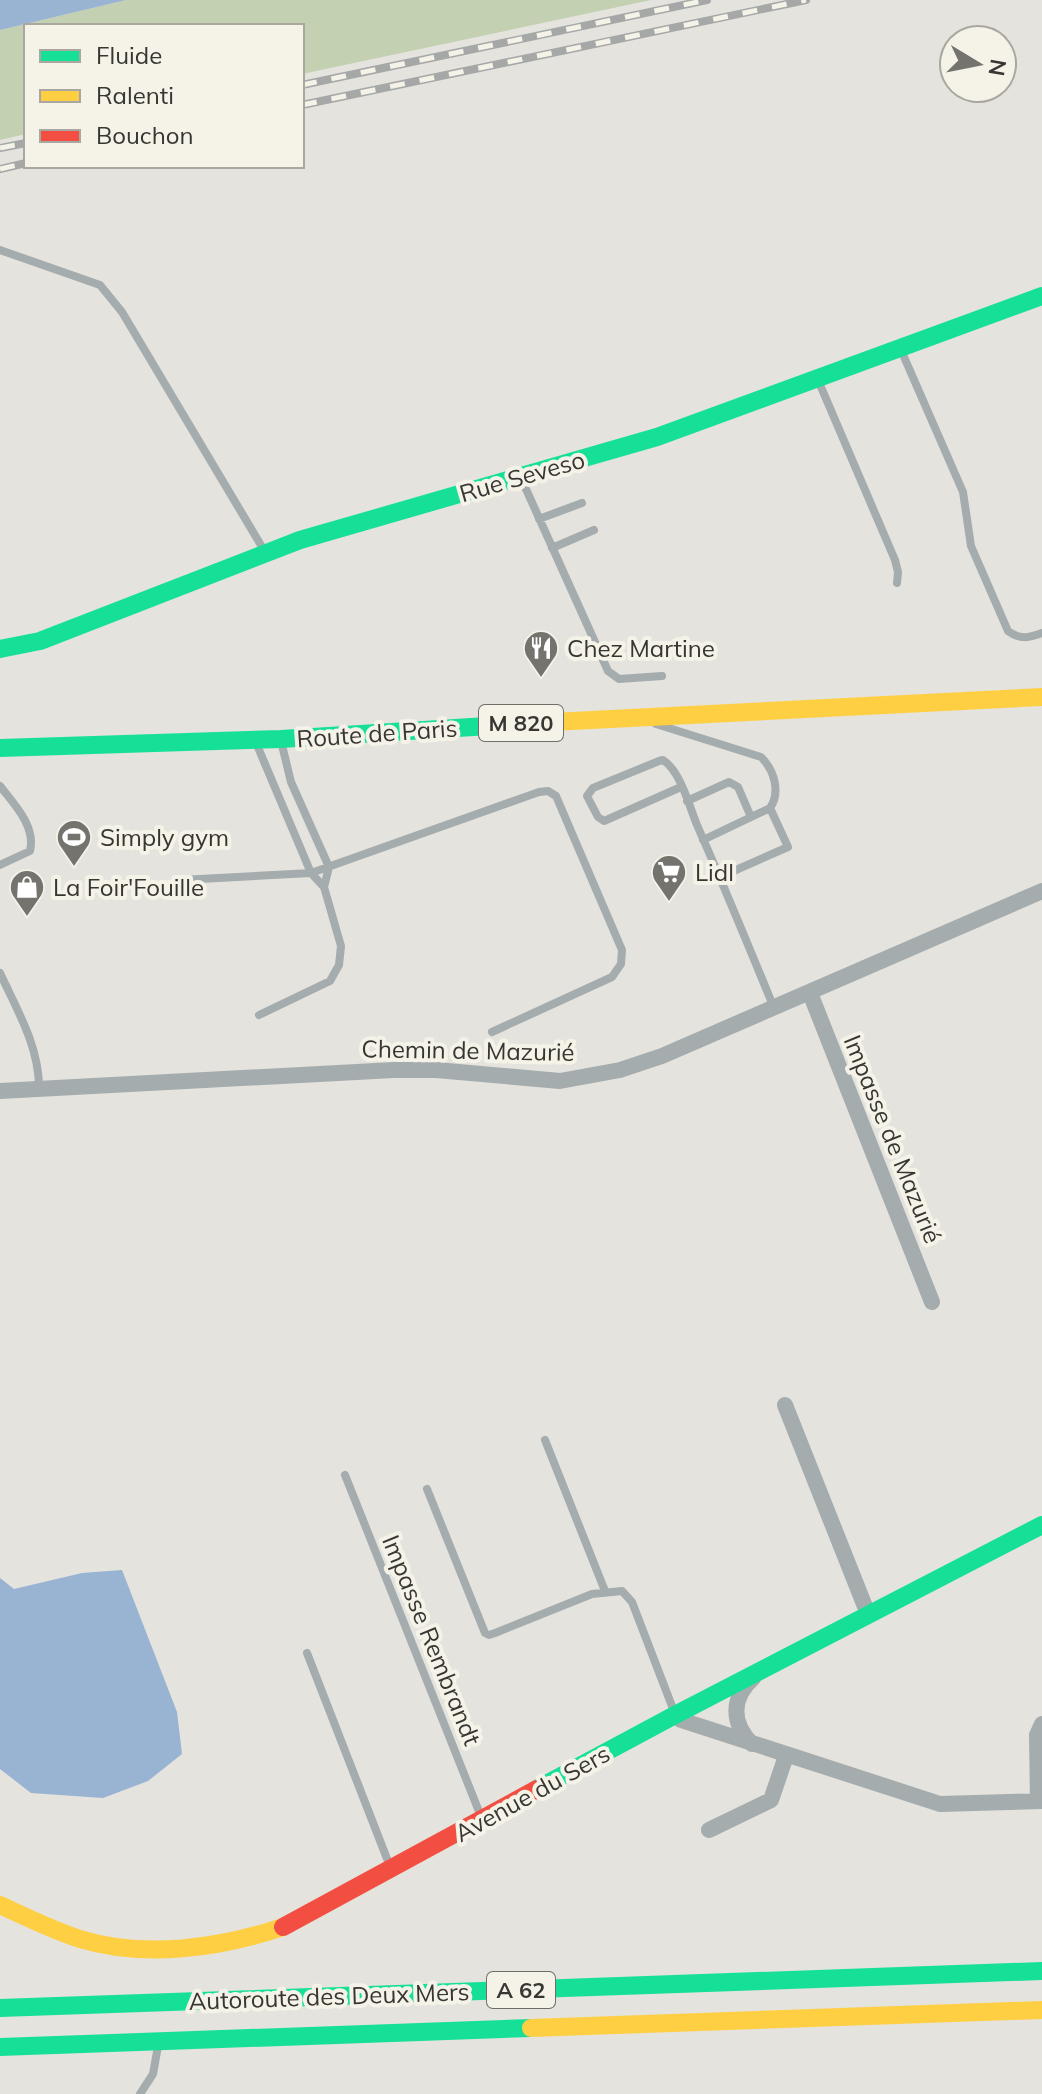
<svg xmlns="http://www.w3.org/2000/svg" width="1042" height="2094" font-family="Mulish,sans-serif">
  <rect width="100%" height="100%" fill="#e4e3dd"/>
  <path fill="#c3d0b2" d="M 126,0 L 651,0 L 302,74 L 302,26 L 26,26 L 26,134 L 0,140 L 0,30 Z"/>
  <path fill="#99b3d3" d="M 0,0 L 126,0 L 0,30 Z
    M 122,1570 L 177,1712 L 182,1754 L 148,1781 L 103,1798 L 31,1793 L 0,1769 L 0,1578 L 14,1589 L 82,1573 Z"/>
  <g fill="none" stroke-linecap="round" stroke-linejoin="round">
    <path stroke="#a5acae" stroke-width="8" d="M 0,250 L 100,285 L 122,312 L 265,552
      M 901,350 L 963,492 L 971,546 L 1008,631 C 1020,640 1028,638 1042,633
      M 818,380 L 895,560 L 898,572 L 897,583
      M 521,478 L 608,671 L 619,679 L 662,676
      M 539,519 L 582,503
      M 552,548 L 594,530
      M 656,724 L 761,757 C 774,770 781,792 770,808 L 703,840
      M 281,741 L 291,782 L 329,867 L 324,887
      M 257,745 L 311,873 L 324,887 L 341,946 L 339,965 L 330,981 L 259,1015
      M 0,786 C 14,804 36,826 30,851 L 0,865
      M 681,787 L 604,821 L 598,817 L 587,796 L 593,788 L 659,761 L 663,760 C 681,772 689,806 697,825 C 724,886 749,947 774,1008
      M 687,801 L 729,782 L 738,787 L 751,817
      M 720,877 L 788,847 L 770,808
      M 181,880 L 311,873 L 539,792 L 548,791 L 556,796 L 622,950 L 621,964 L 612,977 L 492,1032
      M 0,973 C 17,1010 39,1046 39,1088
      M 545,1440 L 605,1591
      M 345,1475 L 482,1819
      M 427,1489 L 485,1633 L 489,1635 L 495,1633 L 592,1594 L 622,1591 L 632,1602 L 675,1714
      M 307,1653 L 391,1869
      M 140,2094 L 153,2074 L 158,2046"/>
    <path stroke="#a5acae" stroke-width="16" d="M 810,993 L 932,1302
      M 0,1091 L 394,1070 L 436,1070 L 560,1081 L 620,1070 L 662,1056 L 1042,891
      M 785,1405 L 868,1614
      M 675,1715 L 681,1720 L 940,1804 L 1042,1801
      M 752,1744 C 731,1723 731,1698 753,1678
      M 1038,1801 L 1037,1735 L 1042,1724
      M 709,1830 L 771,1800 L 786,1756"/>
    <path stroke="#16e098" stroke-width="18" d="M 0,649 L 40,641 L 300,540 L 657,437 L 1042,296
      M 0,748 L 281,739 L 552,722
      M 537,1789 L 675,1715 L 1042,1525
      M 0,2008 L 1042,1971
      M 0,2047 L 531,2028"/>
    <path stroke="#ffcf43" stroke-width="18" d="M 552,722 L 1042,697
      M 0,1905 C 26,1917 52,1930 80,1939 C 145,1959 220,1948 283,1927
      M 531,2028 L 1042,2010"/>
    <path stroke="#f24e42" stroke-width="18" d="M 283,1927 L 537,1789"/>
    <g stroke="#a5a8a7" stroke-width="8">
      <path id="rail" d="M 302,85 L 707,0
        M 302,105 L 806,0
        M 0,148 L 26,143
        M 0,169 L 26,163"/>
    </g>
    <use href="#rail" stroke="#f5f2e8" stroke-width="5" stroke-dasharray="15" stroke-linecap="butt"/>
  </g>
  <defs>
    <g id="restaurant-pin" transform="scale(1.8)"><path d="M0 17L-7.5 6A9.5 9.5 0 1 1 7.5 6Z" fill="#74736e" stroke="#f5f2e8"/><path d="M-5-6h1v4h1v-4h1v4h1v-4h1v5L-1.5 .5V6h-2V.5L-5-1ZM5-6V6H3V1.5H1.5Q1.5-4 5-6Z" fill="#fff"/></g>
    <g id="stadium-pin" transform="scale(1.8)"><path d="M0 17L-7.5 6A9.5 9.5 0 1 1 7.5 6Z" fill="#74736e" stroke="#f5f2e8"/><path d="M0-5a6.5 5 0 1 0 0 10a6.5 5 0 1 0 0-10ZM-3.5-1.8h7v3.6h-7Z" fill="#fff"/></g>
    <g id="supermarket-pin" transform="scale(1.8)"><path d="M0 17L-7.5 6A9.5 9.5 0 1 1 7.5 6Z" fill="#74736e" stroke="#f5f2e8"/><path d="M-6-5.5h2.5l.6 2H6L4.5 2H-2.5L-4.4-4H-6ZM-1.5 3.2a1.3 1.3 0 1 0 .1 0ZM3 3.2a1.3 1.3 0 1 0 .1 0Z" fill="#fff"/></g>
    <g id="shop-pin" transform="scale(1.8)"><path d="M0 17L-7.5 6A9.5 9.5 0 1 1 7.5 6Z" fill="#74736e" stroke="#f5f2e8"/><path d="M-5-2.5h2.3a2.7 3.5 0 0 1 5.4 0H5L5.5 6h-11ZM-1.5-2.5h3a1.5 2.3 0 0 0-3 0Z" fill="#fff"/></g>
  </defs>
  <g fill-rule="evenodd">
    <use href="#restaurant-pin" x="541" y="648"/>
    <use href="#stadium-pin" x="74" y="837"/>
    <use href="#supermarket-pin" x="669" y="872"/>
    <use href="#shop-pin" x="27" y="887"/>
  </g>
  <g text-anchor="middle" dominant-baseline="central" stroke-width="8" stroke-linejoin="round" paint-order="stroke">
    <g fill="#f5f2e8" stroke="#706e69" stroke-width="2">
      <rect x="479" y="705" width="84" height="36" rx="6"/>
      <rect x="487" y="1972" width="68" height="36" rx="6"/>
    </g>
    <g font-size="22" font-weight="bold" fill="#373632">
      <text x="521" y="723">M 820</text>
      <text x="521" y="1990">A 62</text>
    </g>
    <g font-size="24" fill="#373632" stroke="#f5f2e8">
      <text transform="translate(522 476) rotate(-16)">Rue Seveso</text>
      <text transform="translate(377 733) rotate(-4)">Route de Paris</text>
      <text transform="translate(468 1050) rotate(1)">Chemin de Mazurié</text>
      <text transform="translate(893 1139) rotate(68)">Impasse de Mazurié</text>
      <text transform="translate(432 1640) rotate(68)">Impasse Rembrandt</text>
      <text transform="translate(532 1793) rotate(-29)">Avenue du Sers</text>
      <text transform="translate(329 1996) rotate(-2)">Autoroute des Deux Mers</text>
    </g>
    <g font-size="24" fill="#373632" stroke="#f5f2e8" text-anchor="start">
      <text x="567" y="648">Chez Martine</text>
      <text x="100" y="837">Simply gym</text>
      <text x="695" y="872">Lidl</text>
      <text x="53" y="887">La Foir'Fouille</text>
    </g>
  </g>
  <rect x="24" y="24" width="280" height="144" fill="#f5f2e8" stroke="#a9a79f" stroke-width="2"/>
  <rect x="40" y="50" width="40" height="12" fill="#16e098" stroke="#a9a79f" stroke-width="2"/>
  <text x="96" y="64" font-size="24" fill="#373632">Fluide</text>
  <rect x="40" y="90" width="40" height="12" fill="#ffcf43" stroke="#a9a79f" stroke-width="2"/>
  <text x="96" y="104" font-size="24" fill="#373632">Ralenti</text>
  <rect x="40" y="130" width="40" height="12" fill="#f24e42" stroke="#a9a79f" stroke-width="2"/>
  <text x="96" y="144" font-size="24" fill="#373632">Bouchon</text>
  <g transform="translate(978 64) rotate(100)"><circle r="38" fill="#f5f2e8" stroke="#a9a79f" stroke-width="2"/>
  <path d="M0-6L14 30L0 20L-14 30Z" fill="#74736e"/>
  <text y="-12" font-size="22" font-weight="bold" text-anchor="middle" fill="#373632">N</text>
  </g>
</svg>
